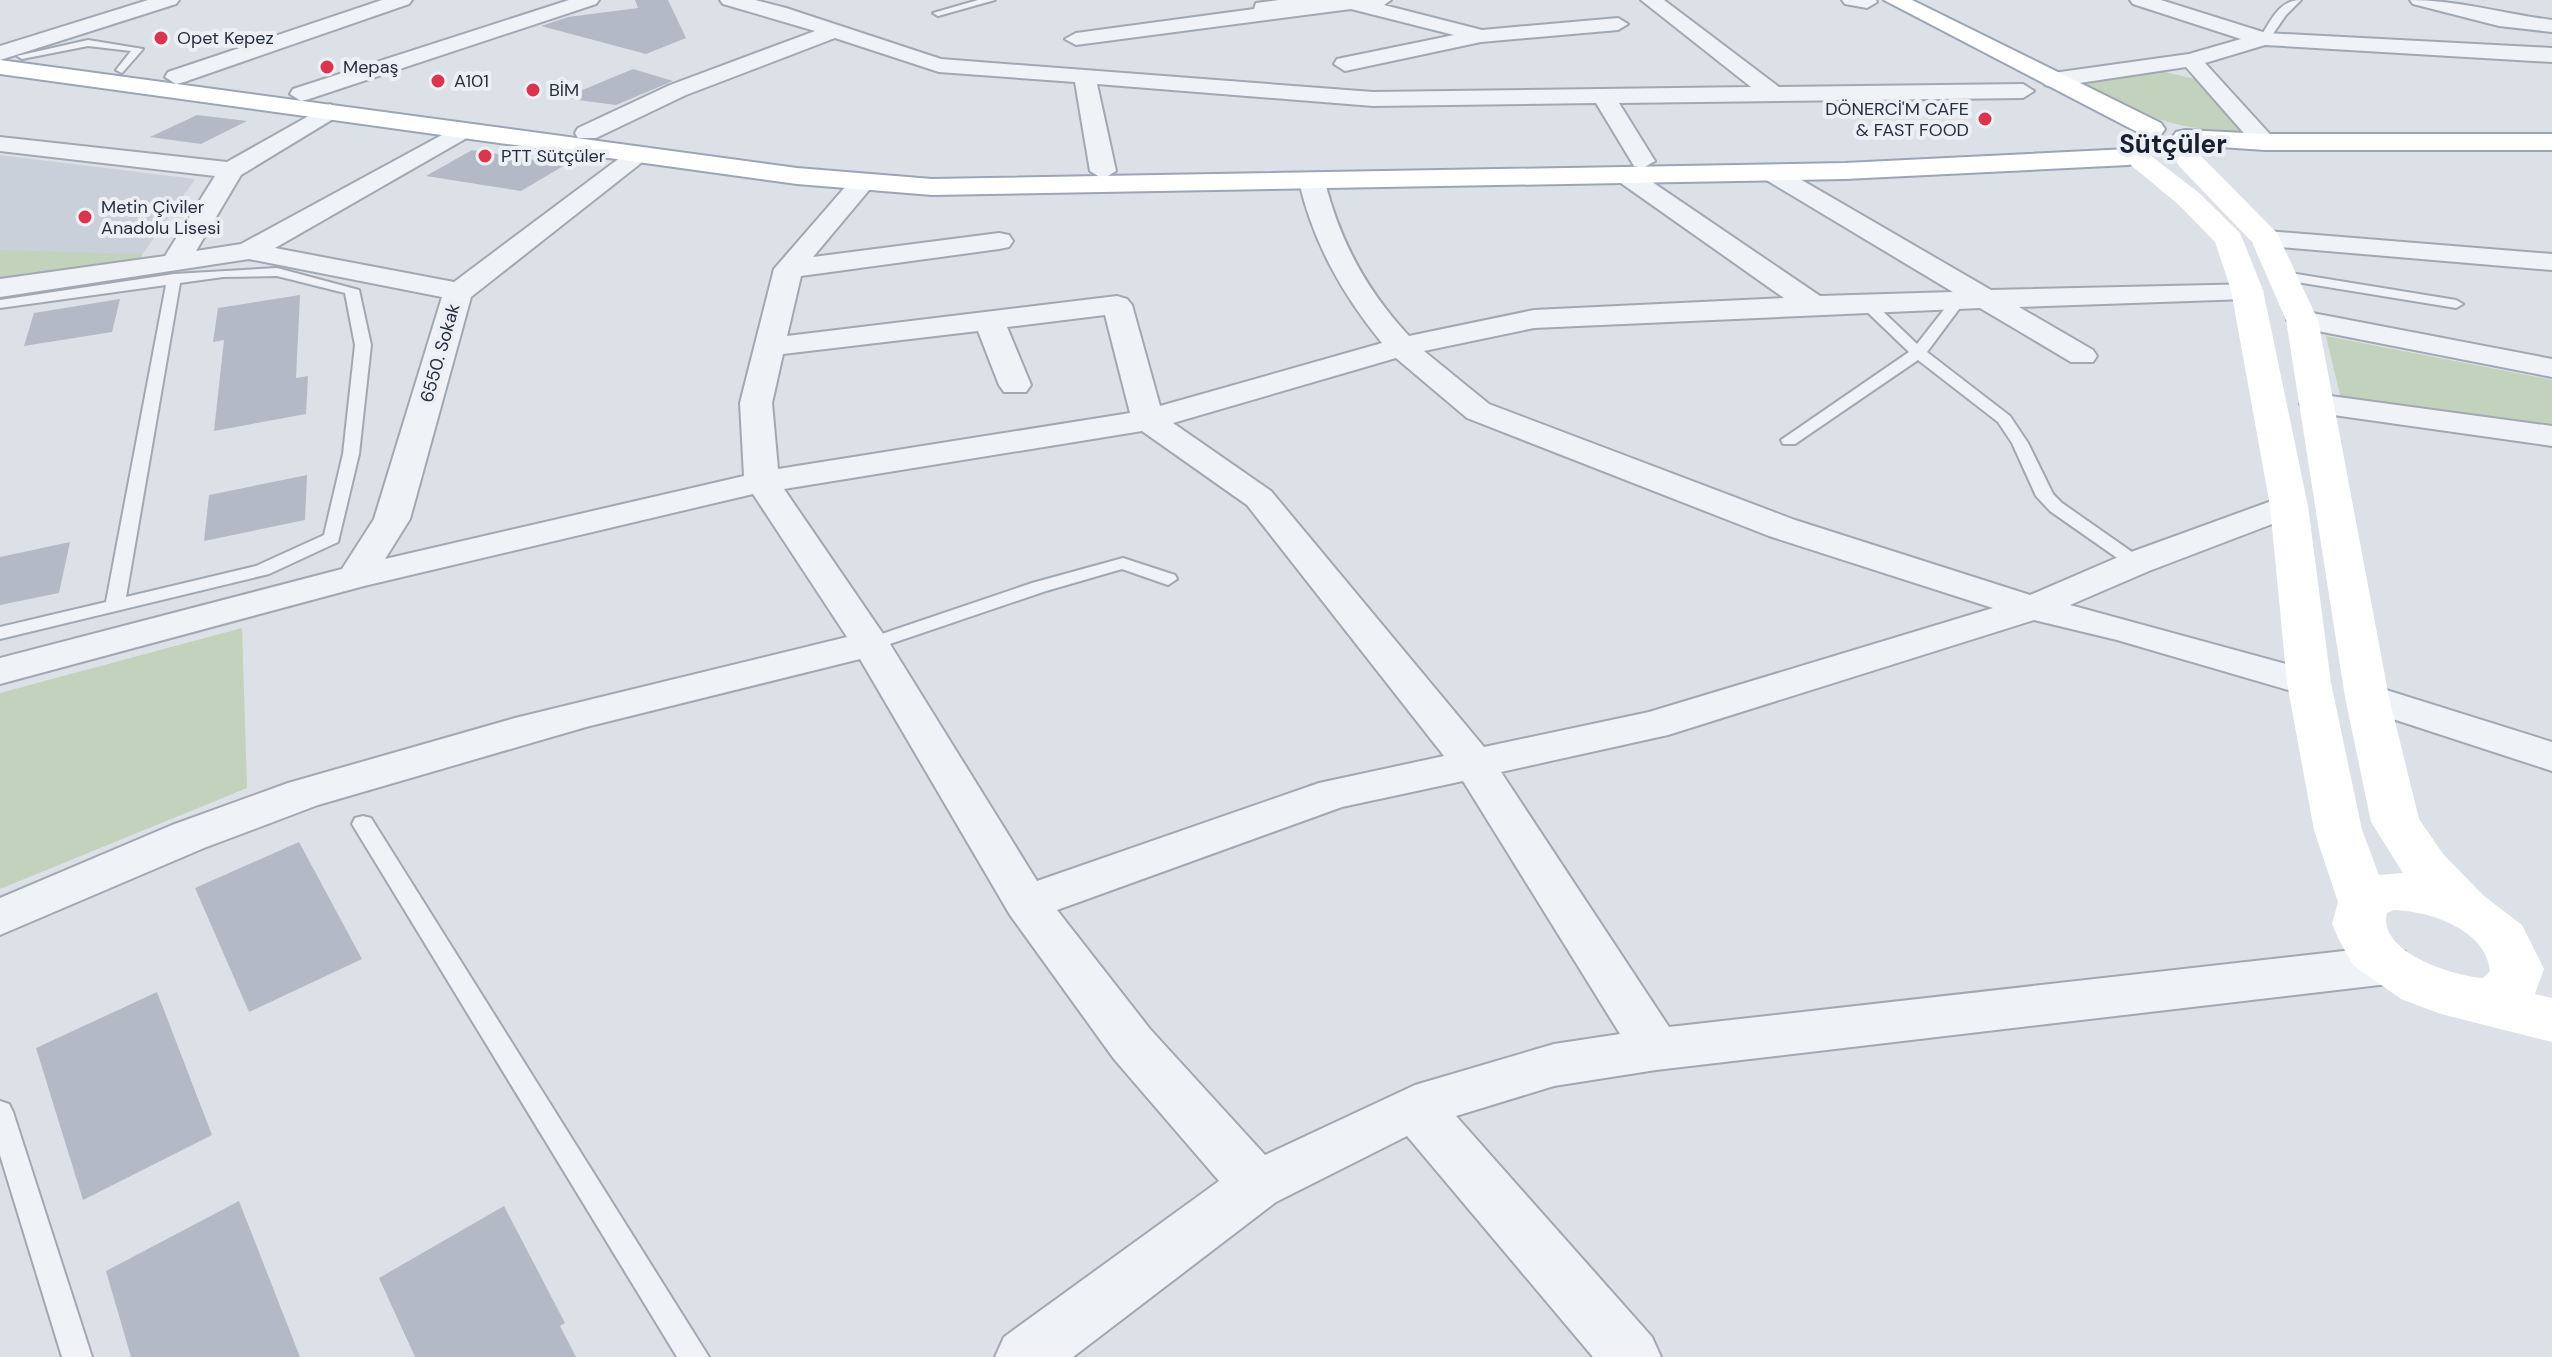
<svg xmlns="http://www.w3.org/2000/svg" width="2552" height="1357" font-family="'DM Sans',sans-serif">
  <rect width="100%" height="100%" fill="#dce1e8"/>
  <path fill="#cad0da" d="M 0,155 L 195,179 L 138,261 L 0,280 Z"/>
  <path fill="#c2d2bc" d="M 2147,68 L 2204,81 L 2249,133 C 2181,130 2135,118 2079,79 Z
    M 0,250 L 143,254 L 138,261 L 0,280 Z
    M 2326,336 L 2552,380 L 2552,433 L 2341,399 Z
    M 242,628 L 247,788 L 0,889 L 0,693 Z"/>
  <path fill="#b3bac5" d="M 635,0 L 668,0 L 686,38 L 646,54 L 541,26 L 568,17 L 638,8 Z
    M 633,69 L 673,81 L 616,105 L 563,98 Z
    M 197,115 L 247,121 L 201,144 L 150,137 Z
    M 472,150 L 565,165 L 521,191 L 426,176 Z
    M 300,295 L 296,378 L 308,376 L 306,414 L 214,431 L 224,340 L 213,342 L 218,308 Z
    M 120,299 L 112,332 L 24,346 L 34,313 Z
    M 307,475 L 305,520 L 204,541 L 209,495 Z
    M 70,542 L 59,593 L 0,605 L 0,557 Z
    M 299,842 L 362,959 L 249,1012 L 195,888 Z
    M 157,992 L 212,1135 L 83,1200 L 36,1048 Z
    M 239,1201 L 300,1357 L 131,1357 L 106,1271 Z
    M 504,1206 L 565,1323 L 560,1326 L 576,1357 L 415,1357 L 379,1278 Z"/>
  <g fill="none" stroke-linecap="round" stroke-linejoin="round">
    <g stroke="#a1a8b2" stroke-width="4">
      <path id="service" d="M 978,0 L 995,0 L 938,16 L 933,13 Z
        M 2301,0 L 2286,15 L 2268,41 L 2260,41 L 2259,39 C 2271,22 2278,0 2301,0 Z
        M 88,40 L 143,49 L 122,73 L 116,70 L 131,51 L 88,46 L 22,59 L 17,56 Z
        M 277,268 L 359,290 L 371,345 L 359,454 L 338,542 L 269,574 L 0,639 L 0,627 L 106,602 L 166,285 L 0,308 L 0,300 L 174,274 ZM 277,276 L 345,293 L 355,345 L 343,454 L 324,535 L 256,566 L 126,597 L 180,283 L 223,277 Z
        M 2284,272 L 2456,300 L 2463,304 L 2456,308 L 2279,279 L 2279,273 Z
        M 1958,297 L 1965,301 L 1927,352 L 2010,416 L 2028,443 L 2053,494 L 2062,503 L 2142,559 L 2145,563 L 2142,567 L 2130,567 L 2050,511 L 2036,496 L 2012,443 L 1998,422 L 1918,360 L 1795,444 L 1783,444 L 1781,440 L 1909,352 L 1862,307 L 1862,301 L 1872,301 L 1917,344 L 1953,298 Z
        M 1123,558 L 1175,575 L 1177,579 L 1168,585 L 1122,569 L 1046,591 L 878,648 L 864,648 L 861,644 L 864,640 L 1032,583 Z
        M 363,816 L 371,818 L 709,1357 L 677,1357 L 352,824 L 355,818 Z
        M 0,1101 L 9,1104 L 13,1112 L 92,1357 L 62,1357 L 0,1155 Z"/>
    </g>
    <g stroke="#a1a8b2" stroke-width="4">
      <path id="minor" d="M 148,0 L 179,0 L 176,4 L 0,60 L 0,46 Z
        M 382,0 L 412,0 L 409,4 L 184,82 L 176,84 L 165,77 L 168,72 Z
        M 569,0 L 599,0 L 596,4 L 309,99 L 301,101 L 290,94 L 293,89 Z
        M 720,0 L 755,0 L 786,8 L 941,59 L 1373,92 L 1751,87 L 1641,0 L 1664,0 L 1779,87 L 2023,84 L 2034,91 L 2023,98 L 1619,103 L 1655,161 L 1643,168 L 1634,166 L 1596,103 L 1373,106 L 1097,84 L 1116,171 L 1103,179 L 1090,171 L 1075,82 L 939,72 L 835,38 L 686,95 L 596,138 L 578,138 L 575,133 L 578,128 L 670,85 L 815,31 L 723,4 Z
        M 1279,0 L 1391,0 L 1384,5 L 1482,30 L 1618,18 L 1628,24 L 1618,30 L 1481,42 L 1345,71 L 1334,64 L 1337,59 L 1454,35 L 1351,9 L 1076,45 L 1065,39 L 1076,33 L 1254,9 L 1256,3 Z
        M 1842,0 L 1876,0 L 1877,2 L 1867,8 L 1845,4 Z
        M 2130,0 L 2161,0 L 2266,33 L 2552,48 L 2552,62 L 2265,45 L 2205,63 L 2277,142 L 2265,149 L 2256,147 L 2186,67 L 2053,87 L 2045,85 L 2042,80 L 2045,75 L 2053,73 L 2189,54 L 2241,39 L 2133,4 Z
        M 2410,0 C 2458,0 2504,14 2552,20 L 2552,32 L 2499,26 L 2413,4 Z
        M 330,104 L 342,111 L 338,116 L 241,175 L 196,251 L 241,244 L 464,123 L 472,125 L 476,130 L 472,135 L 275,248 L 454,282 L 629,151 L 647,151 L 650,156 L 471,297 L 410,519 L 385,559 L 744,476 L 740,403 L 774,269 L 853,178 L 862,175 L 875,183 L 813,257 L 999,233 L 1009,235 L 1013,241 L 1009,247 L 999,249 L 801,276 L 787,336 L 1117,296 L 1127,299 L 1132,305 L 1160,406 L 1382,343 C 1342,294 1314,244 1299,182 L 1312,174 L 1325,182 C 1340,242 1367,291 1409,336 L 1534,310 L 1784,298 L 1618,181 L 1614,176 L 1618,171 L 1636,171 L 1820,296 L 1953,292 L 1763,178 L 1759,173 L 1763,168 L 1781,168 L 1991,290 L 2257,284 L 2261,290 L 2257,296 L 2247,299 L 2019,307 L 2093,350 L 2097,356 L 2093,362 L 2071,362 L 1980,308 L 1534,328 L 1424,351 L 1489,404 L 1795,520 L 2030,595 L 2123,555 L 2277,499 L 2289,496 L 2301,499 L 2306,506 L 2301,513 L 2149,571 L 2070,605 L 2323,674 L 2329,683 L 2323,692 L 2309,696 L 2117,640 L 2034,620 L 1668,735 L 1501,772 L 1669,1027 L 2388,946 L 2405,952 L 2412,965 L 2405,978 L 2388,984 L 1656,1070 L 1554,1086 L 1456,1116 L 1652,1337 L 1661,1357 L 1593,1357 L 1407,1136 L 1276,1202 L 1073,1357 L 995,1357 L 1004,1337 L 1219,1181 L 1114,1059 L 1010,915 L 860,659 L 586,727 L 318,805 L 204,848 L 0,935 L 0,898 L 172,825 L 288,783 L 515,718 L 847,637 L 753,494 L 364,586 L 0,684 L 0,658 L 342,569 L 374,519 L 442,297 L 249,259 L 0,297 L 0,279 L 165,256 L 215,176 L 0,151 L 0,137 L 227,162 ZM 1105,315 L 1130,413 L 778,469 L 772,403 L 783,354 L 978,331 L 999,385 L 1004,392 L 1026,392 L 1031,385 L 1007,327 ZM 1396,358 L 1467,418 L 1769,536 L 1993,608 L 1649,712 L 1484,747 L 1271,491 L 1173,423 ZM 1142,431 L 1247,505 L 1444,756 L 1319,783 L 1037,881 L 890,644 L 784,489 ZM 1463,781 L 1620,1034 L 1554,1044 L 1415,1085 L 1265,1155 L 1150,1029 L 1057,910 L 1342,807 Z
        M 2266,231 L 2552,254 L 2552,270 L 2256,245 L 2252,239 L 2256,233 Z
        M 2302,311 L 2552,359 L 2552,377 L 2292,326 L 2287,320 L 2292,314 Z
        M 2316,394 L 2552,426 L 2552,446 L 2305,411 L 2300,404 L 2305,397 Z
        M 2367,684 L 2552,742 L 2552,771 L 2353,706 L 2347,697 L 2353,688 Z"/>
    </g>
    <g stroke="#9aa5b5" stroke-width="4">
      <path id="primary" d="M 1884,0 L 1912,0 L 2161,123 L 2165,129 L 2161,135 L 2143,135 Z
        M 0,60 L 797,168 L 932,179 L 1845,163 L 2128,149 L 2138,151 L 2142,157 L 2138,163 L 2128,165 L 1845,179 L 932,195 L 797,184 L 0,74 Z
        M 2185,130 L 2265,134 L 2552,134 L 2552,150 L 2265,150 L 2176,144 L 2172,138 L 2176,132 Z"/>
    </g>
    <use href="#service" fill="#eff2f6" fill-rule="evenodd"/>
    <use href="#minor" fill="#eff2f6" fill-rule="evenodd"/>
    <path fill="#fff" fill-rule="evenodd" d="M 2140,153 L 2150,155 L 2199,193 L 2240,233 L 2263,290 L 2308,506 L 2331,683 L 2362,830 L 2379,875 L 2403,873 L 2371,822 L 2345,697 L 2286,320 L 2252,242 L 2180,167 L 2176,161 L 2180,155 L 2200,155 L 2277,233 L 2318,320 L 2389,697 L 2419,819 L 2443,854 L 2484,896 L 2522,925 L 2544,969 L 2535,994 L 2552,998 L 2552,1042 L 2441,1014 L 2401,999 L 2353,965 L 2338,938 L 2332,924 L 2338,902 L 2314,830 L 2287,683 L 2270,506 L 2231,290 L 2215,242 L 2179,205 L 2126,161 L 2130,155 ZM 2394,910 C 2429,911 2486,929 2490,971 L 2483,978 C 2453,976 2377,952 2387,913 Z"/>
    <use href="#primary" fill="#fff" fill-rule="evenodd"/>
  </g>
  <g fill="#da344f" stroke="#ecf0f5" stroke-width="3">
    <circle cx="161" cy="38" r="8"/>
    <circle cx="327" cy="67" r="8"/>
    <circle cx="438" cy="81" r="8"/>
    <circle cx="533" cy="90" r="8"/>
    <circle cx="1985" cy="119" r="8"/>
    <circle cx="485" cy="156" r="8"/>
    <circle cx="85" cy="217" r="8"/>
  </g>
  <g text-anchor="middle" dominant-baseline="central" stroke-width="8" stroke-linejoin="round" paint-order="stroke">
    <g font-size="18" fill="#252f3f" stroke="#ecf0f5" text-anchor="start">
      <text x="177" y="38">Opet Kepez</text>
      <text x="343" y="67">Mepaş</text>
      <text x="454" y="81">A101</text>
      <text x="549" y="90">BİM</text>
      <text x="1969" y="109" text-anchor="end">DÖNERCİ'M CAFE<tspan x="1969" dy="21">&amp; FAST FOOD</tspan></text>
      <text x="501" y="156">PTT Sütçüler</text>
      <text x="101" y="207">Metin Çiviler<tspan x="101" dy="21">Anadolu Lisesi</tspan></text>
    </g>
    <g font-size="18" fill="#252f3f" stroke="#ecf0f5">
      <text transform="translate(440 353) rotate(-74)">6550. Sokak</text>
    </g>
    <g font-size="26" font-weight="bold" fill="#172030" stroke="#ecf0f5">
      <text x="2173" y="144">Sütçüler</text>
    </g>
  </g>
</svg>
